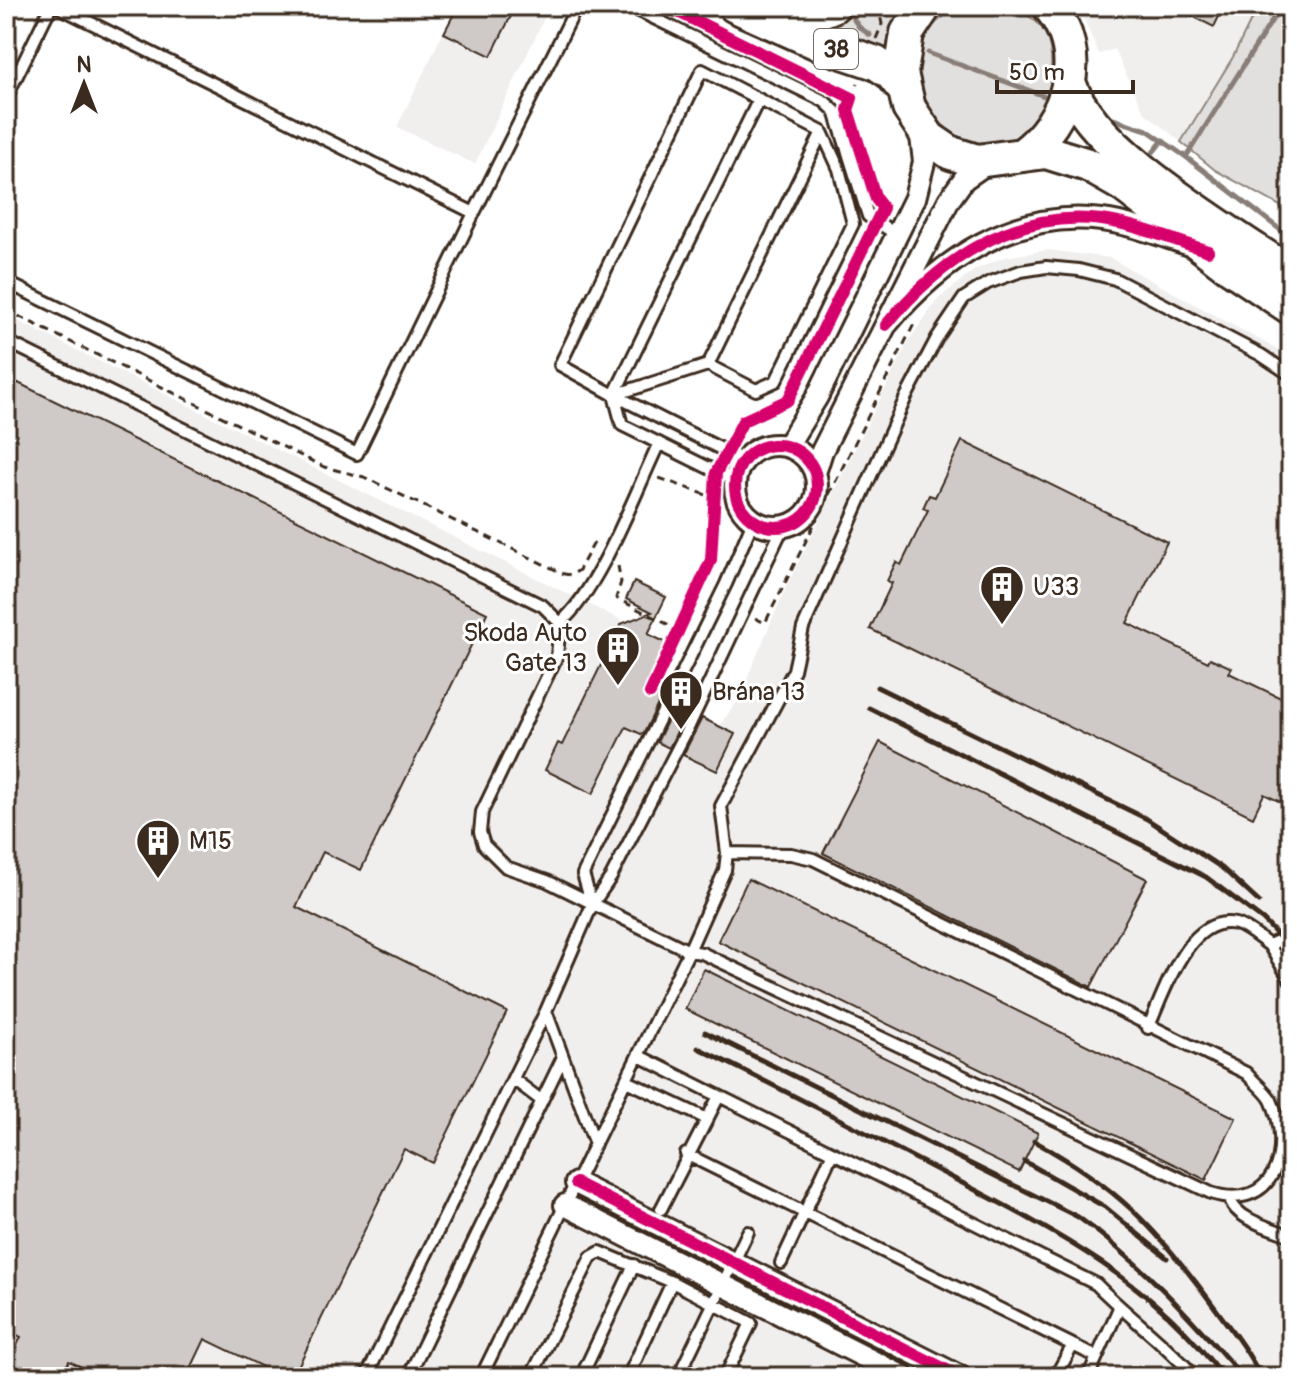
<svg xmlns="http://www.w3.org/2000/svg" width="1297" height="1383" font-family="Pangolin,sans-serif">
  <rect width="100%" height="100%" fill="#fff"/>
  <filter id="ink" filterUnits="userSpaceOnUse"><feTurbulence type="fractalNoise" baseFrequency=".0125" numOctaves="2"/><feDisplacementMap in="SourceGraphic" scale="16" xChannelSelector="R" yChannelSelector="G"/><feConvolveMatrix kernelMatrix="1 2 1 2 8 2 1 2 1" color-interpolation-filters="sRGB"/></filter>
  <g filter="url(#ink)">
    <path fill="#f1efee" d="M 456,6 L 550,6 L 475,164 L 397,127 Z
      M 1078,6 L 1258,6 L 1233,57 L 1181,142 L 1144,112 L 1114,49 L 1099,54 Z
      M 1048,250 L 1110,258 L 1291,357 L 1291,1377 L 6,1377 L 6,315 L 665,642 L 645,690 L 719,726 L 737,702 L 786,587 L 910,339 L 938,299 L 976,269 L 1005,257 Z"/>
    <path fill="#e2e0de" stroke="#8e857e" stroke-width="2" d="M 902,6 L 903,16 L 887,49 L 824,31 L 815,23 L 854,7 Z
      M 967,6 C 1005,6 1047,7 1051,56 C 1053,75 1046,85 1057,103 C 1046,114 1034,129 1021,137 C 942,184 865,36 967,6 Z
      M 1258,6 L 1291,6 L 1291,212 L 1215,170 L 1181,142 L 1233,57 Z"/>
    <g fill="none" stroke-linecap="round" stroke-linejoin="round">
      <path stroke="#887e77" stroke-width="5" d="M 1281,6 L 1186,157 L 1291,238
        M 848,11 L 859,27 L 870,35
        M 928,53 L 1044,96
        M 1113,119 L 1147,130 L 1186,157
        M 1151,155 L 1163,140"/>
    </g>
    <path fill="#cfcac7" stroke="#3b2a1e" stroke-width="2" d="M 458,6 L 516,6 L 491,56 L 444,33 Z
      M 1172,6 L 1224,6 L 1214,27 Z
      M 6,377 L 487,613 L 361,870 L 323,852 L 296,907 L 507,1012 L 433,1163 L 404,1149 L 293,1377 L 283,1377 L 205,1339 L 187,1377 L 103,1377 L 69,1361 L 61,1377 L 6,1377 L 6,1368 L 21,1337 L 6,1330 Z
      M 962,441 L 1167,542 L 1127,623 L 1208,662 L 1210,658 L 1232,668 L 1229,673 L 1291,703 L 1291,807 L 1264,794 L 1253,817 L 870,629 L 892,583 L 887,581 L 896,562 L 901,565 L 928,510 L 923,508 L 929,495 L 935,497 Z
      M 634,582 L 666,597 L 648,634 L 667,643 L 643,690 L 661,698 L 643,735 L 626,727 L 593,794 L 545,770 L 558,743 L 562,745 L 621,624 L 652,612 L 626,599 Z
      M 675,705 L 687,711 L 669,748 L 657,742 Z
      M 702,718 L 735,734 L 717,771 L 683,755 Z
      M 880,742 L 1147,879 L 1091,987 L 823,853 Z
      M 748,879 L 1236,1118 L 1206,1180 L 718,941 Z
      M 704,969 L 1038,1133 L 1019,1172 L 685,1009 Z"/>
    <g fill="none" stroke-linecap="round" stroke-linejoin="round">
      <g stroke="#3b2a1e" stroke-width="16">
        <path id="lane" d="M 57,6 L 474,213 L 577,6
          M 629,6 L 824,101 L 835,111 L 868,216 L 897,235
          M 6,98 L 51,6
          M 6,282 L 357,454 L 474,213
          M 6,341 L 543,606 L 560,623 L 557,656 L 482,812 L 480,832 L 484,845 L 506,867 L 547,881 L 689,951 L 702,953 L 1211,1193 C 1274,1213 1294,1150 1271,1100 C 1266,1091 1253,1081 1246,1073 L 813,859 L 791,854 L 727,853
          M 708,365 L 756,390 L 776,381 L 853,224 L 839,169 L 822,132
          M 614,395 L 708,365 L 822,132 L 702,70 L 560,365 L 614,395 L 759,99
          M 614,395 L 622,425 L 735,481
          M 614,395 L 743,460
          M 560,623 C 600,589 635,493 659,443
          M 592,905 L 583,874 L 726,584 L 753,521
          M 1269,945 L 1291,981
          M 546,1011 L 595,1144
          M 1148,1028 C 1164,994 1188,913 1236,924 C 1247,927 1260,939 1269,945 L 1291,935
          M 639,1056 L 1096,1284 C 1128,1317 1165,1342 1195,1377
          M 513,1079 L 542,1101
          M 627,1081 L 705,1118
          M 686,1154 L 1097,1357
          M 1230,1199 C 1236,1220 1272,1228 1291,1236
          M 661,1209 L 718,1098
          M 781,1263 L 832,1154
          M 366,1377 L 546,1011 L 592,905 L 611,877 L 687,730 L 783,527
          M 408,1377 L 563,1057
          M 481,1377 L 689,951 L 725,870 L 727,853 L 721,806 L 794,670 L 803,628 L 906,397 L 937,338 L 964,298 L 988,283 L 1021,271 L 1046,267 L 1079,270 L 1115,279 L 1261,355 L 1291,375
          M 531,1377 L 591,1257 L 600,1252 L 672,1282 L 751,1323 L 725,1377
          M 581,1377 L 634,1265
          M 628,1377 L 672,1282
          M 678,1377 L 748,1232
          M 1055,1377 L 1073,1345
          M 1088,1377 L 1119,1308"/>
      </g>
      <g stroke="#3b2a1e" stroke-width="26">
        <path id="street" d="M 886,325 C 940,260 1014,209 1102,220 C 1132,224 1162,236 1190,245
          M735 486a41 41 0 1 1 82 0a41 41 0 1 1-82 0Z
          M 787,446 L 817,397 L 915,198 L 924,162 L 920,128
          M 815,473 L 822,451 L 949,200 L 964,179 L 990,161
          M 576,1183 L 961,1377
          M 565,1205 L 904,1377"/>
      </g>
      <g stroke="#3b2a1e" stroke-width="38">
        <path id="primary" d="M 735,6 L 822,45 L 876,63 L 891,73 L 902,87
          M 925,6 L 907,33 L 901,73 L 909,108 L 929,138 L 951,153 L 977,161 L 1046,152 L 1088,165 L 1123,185 L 1228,266 L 1291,308
          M 766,19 L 814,14 L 833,6
          M 1069,82 C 1091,152 1230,231 1291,274
          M 1022,155 C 1069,121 1089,54 1049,6"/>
      </g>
      <path stroke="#3b2a1e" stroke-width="3" stroke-dasharray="8 6" stroke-linecap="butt" d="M 666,6 L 781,63
        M 876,39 L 882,24 L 878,6
        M 831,87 L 852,98 L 849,107
        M 852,98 L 858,83
        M 6,310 L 324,467 L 364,477 L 564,574 L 572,575 L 579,570 L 595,541 L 598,542
        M 733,438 L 743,421 L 788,400 L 871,233
        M 659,478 L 715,498
        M 618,566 L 621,582 L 616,598 L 679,630
        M 755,618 L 765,623 L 914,324
        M 650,693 L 711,560 L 715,486"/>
      <use href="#lane" stroke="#fff" stroke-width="10"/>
      <use href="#street" stroke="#fff" stroke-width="20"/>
      <use href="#primary" stroke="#fff" stroke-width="32"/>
      <path stroke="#3b2a1e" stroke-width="5" d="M 877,687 L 1147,819 L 1222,868 L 1259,902
        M 869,708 L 1206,877 L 1263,920 L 1291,949
        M 705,1032 L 1078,1217 C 1142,1263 1192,1319 1243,1377
        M 698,1048 C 780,1088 861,1130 941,1172 C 1046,1227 1152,1279 1223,1377
        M 1034,1141 C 1118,1187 1157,1229 1213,1305 C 1230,1328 1249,1352 1261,1377
        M 1024,1161 L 1105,1207 L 1167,1258"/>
      <g stroke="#fff" stroke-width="17">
        <path id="cycleway" d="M 886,325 C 940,260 1014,209 1102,220 C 1138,225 1173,240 1208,251
          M735 486a41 41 0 1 1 82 0a41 41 0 1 1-82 0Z
          M 650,693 L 711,560 L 716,473 L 743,421 L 788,400 L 883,208 L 876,199 L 848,110 L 852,98 L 666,6
          M 576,1183 L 961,1377"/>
      </g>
      <use href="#cycleway" stroke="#d6006c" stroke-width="12"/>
    </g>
  </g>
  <defs>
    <g id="building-pin" transform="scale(2.3)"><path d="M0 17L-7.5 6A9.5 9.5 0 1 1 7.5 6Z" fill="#3b2a1e" stroke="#fff"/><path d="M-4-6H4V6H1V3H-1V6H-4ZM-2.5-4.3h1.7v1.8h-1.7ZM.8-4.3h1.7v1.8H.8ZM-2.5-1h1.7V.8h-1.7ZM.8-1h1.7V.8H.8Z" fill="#fff"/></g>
  </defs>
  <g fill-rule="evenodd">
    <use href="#building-pin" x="1002" y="587"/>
    <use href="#building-pin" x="618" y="648"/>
    <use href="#building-pin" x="681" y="692"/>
    <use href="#building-pin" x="158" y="841"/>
  </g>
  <g text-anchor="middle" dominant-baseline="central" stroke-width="6" stroke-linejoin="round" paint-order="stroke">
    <rect fill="#fff" stroke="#766a62" stroke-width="2" x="814" y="29" width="44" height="40" rx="6"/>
    <g font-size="24" font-weight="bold" fill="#3b2a1e">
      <text x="836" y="49">38</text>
    </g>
    <g font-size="26" fill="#3b2a1e" stroke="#fff" text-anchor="start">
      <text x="1033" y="587">U33</text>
      <text x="587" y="633" text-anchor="end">Skoda Auto<tspan x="587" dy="30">Gate 13</tspan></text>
      <text x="712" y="692">Brána 13</text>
      <text x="189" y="841">M15</text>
    </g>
  </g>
  <rect width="1297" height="1383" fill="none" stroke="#fff" stroke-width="32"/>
  <rect x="16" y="16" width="1265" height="1351" fill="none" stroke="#3b2a1e" stroke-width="3" filter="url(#ink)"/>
  <g transform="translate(84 84)" stroke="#ffffff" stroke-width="6" paint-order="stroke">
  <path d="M0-6L14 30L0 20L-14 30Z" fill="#3b2a1e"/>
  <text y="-12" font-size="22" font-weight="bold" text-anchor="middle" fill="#3b2a1e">N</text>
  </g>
  <path d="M997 80v12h136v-12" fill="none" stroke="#3b2a1e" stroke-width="4"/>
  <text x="1009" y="80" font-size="24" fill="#3b2a1e" stroke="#ffffff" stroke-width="6" paint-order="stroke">50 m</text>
</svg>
